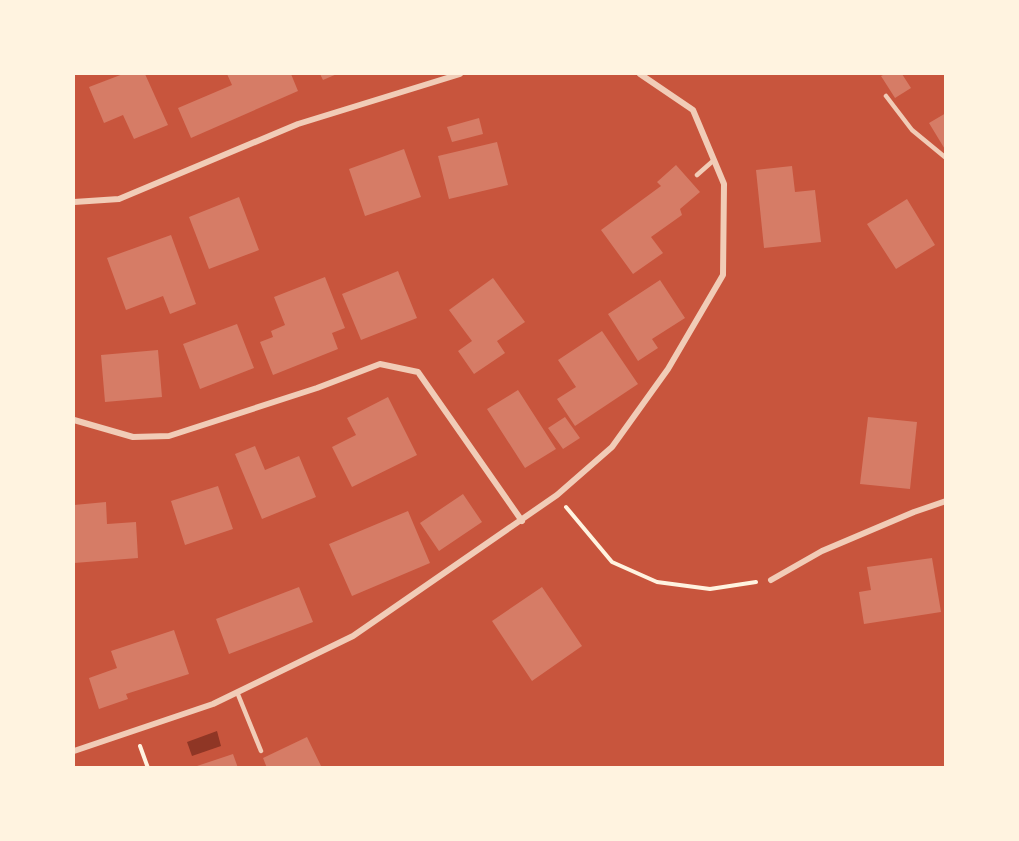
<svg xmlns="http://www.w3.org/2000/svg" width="1019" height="841" font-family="Merriweather,serif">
  <rect width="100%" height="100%" fill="#c8553d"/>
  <path fill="#8f3625" d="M 217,731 L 221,746 L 192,756 L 187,742 Z"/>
  <path fill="#d67c66" d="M 123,74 L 145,74 L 168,125 L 134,139 L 123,115 L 104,123 L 89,87 Z
    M 227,74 L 291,74 L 298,91 L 191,138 L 178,108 L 232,85 Z
    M 320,74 L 337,74 L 323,80 Z
    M 885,74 L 902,74 L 911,88 L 895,98 L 881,76 Z
    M 946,113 L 946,151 L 929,123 Z
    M 479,118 L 483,134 L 452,142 L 447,127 Z
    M 497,142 L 508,185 L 449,199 L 438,156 Z
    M 404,149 L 421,197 L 365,216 L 349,169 Z
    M 676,165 L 700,192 L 680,209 L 682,215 L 651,237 L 663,253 L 633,274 L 601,230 L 661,186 L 657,182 Z
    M 792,166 L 795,192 L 815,190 L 821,242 L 764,248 L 756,170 Z
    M 239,197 L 259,250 L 209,269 L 189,217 Z
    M 907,199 L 935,245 L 896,269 L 867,224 Z
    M 171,235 L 196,304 L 170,314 L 163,296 L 126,310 L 107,258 Z
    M 398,271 L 417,318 L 361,340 L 342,294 Z
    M 325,277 L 345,328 L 332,333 L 338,349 L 273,375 L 260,342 L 273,337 L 271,331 L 285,325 L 274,297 Z
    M 493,278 L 525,322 L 497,341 L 505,353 L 474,374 L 458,351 L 472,341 L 449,310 Z
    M 660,280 L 685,318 L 652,339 L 658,348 L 638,361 L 608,314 Z
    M 237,324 L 254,368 L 200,389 L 183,344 Z
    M 602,331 L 638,384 L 575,426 L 557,399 L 576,387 L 558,360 Z
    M 158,350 L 162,397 L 105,402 L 101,355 Z
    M 518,390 L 556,449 L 525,468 L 487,409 Z
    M 388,397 L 417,455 L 352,487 L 332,447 L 356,435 L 347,418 Z
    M 565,417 L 580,438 L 563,449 L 548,428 Z
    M 868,417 L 917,422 L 910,489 L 860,484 Z
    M 255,446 L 265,470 L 299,456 L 316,497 L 262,519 L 235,454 Z
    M 218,486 L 233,529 L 185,545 L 171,501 Z
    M 463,494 L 482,522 L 439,551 L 420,523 Z
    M 106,502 L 107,524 L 136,522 L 138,558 L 74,563 L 74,505 Z
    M 408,511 L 430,563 L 352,596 L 329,544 Z
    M 932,558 L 941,612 L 864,624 L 859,592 L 871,590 L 867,567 Z
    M 299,587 L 313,622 L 229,654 L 216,619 Z
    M 542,587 L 582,646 L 532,681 L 492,621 Z
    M 174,630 L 189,674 L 126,694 L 128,699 L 99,709 L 89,678 L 117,668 L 111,651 Z
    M 307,737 L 322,768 L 267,768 L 263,758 Z
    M 233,754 L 238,768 L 194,768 L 194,767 Z"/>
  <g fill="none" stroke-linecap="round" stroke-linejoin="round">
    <path stroke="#fff3e0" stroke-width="4" d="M 566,507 L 612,562 L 657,582 L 710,589 L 756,582
      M 140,746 L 148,768"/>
    <path stroke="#f1ccb7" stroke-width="4.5" d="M 886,96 L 912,130 L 946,158
      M 697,175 L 714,160
      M 237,692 L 261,751"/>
    <path stroke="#f1ccb7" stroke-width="6" d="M 74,202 L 119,199 L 298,124 L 460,74
      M 74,420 L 133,437 L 169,436 L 317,388 L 380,364 L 418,372 L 522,521
      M 771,580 L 822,551 L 914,512 L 946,501
      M 74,751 L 213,704 L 353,636 L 557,495 L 612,447 L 668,369 L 723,275 L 724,184 L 693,110 L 640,74"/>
  </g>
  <rect width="1019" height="841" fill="none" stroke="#fff3e0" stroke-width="150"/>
</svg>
